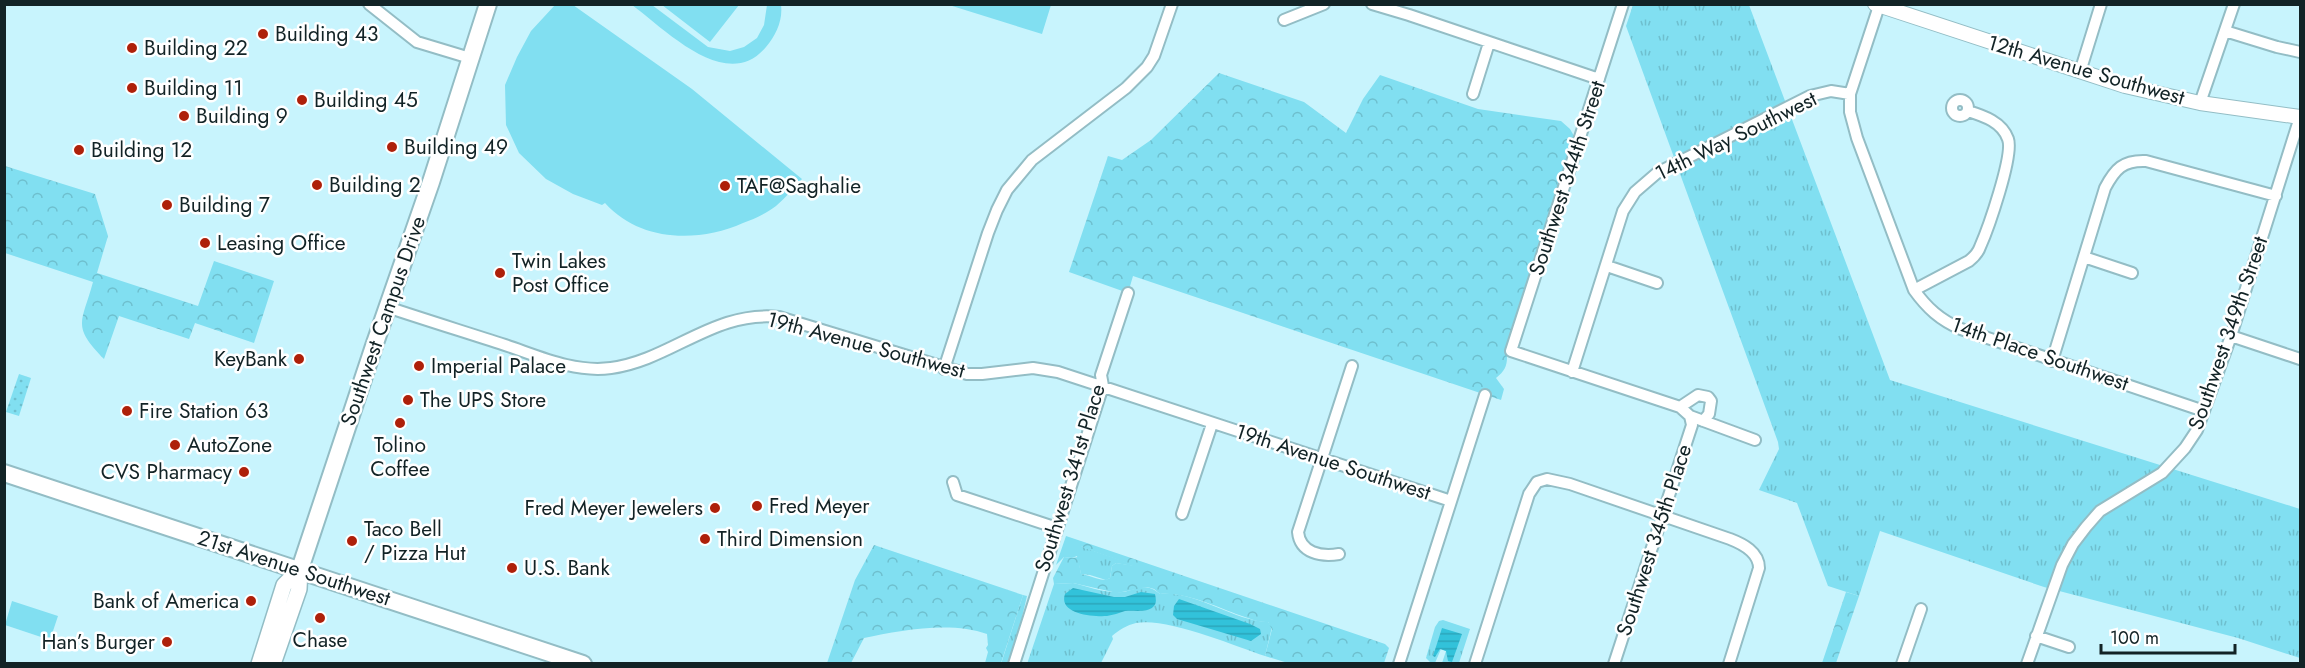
<svg xmlns="http://www.w3.org/2000/svg" width="2305" height="668" font-family="Jost,sans-serif">
  <defs>
    <pattern id="grass-tufts" width="24" height="20" patternUnits="userSpaceOnUse" patternTransform="scale(1.5)"><rect width="24" height="20" fill="#81dff1"/><path d="M3 7l-1-3M5 7V3M7 7l1-3M15 17l-1-3M17 17v-4M19 17l1-3" fill="none" stroke="#6ebfce"/></pattern>
    <pattern id="forest-crowns" width="20" height="18" patternUnits="userSpaceOnUse" patternTransform="scale(1.5)"><rect width="20" height="18" fill="#81dff1"/><path d="M2 6a3 3 0 1 1 6 0M12 15a3 3 0 1 1 6 0" fill="none" stroke="#6ebfce"/></pattern>
    <pattern id="garden-dots" width="8" height="8" patternUnits="userSpaceOnUse" patternTransform="scale(1.5)"><rect width="8" height="8" fill="#81dff1"/><path d="M2 2h.1M6 6h.1" fill="none" stroke="#6ebfce" stroke-width="1.8" stroke-linecap="round"/></pattern>
    <pattern id="water-rules" width="6" height="5" patternUnits="userSpaceOnUse" patternTransform="scale(1.5)"><rect width="6" height="5" fill="#32c2da"/><path d="M0 2.5h6" fill="none" stroke="#2ba6bb"/></pattern>
  </defs>
  <rect width="100%" height="100%" fill="#c8f4fd"/>
  <path fill="url(#grass-tufts)" d="M 1633,5 L 1749,5 L 1890,380 L 2300,509 L 2300,658 L 2238,638 L 2044,587 L 1880,531 L 1859,596 L 1828,586 L 1797,503 L 1759,490 L 1779,449 L 1778,442 L 1626,26 Z
    M 1066,536 L 1081,541 L 1082,547 L 1144,568 L 1116,563 L 1112,566 L 1110,578 L 1106,580 L 1090,575 L 1081,574 L 1077,556 L 1072,558 L 1064,557 L 1056,565 Z
    M 1073,583 C 1087,586 1101,592 1115,592 C 1134,594 1142,579 1160,594 C 1196,590 1231,620 1268,622 L 1272,627 L 1265,656 C 1235,646 1166,617 1136,623 C 1127,625 1119,630 1112,636 L 1113,639 L 1101,663 L 1027,664 L 1054,584 Z
    M 1023,595 L 1027,596 L 1020,626 L 1008,663 L 1001,664 Z
    M 1443,620 L 1470,629 L 1459,663 L 1442,663 L 1446,651 L 1441,649 L 1435,663 L 1431,663 L 1426,658 L 1435,627 L 1439,621 Z"/>
  <path fill="url(#forest-crowns)" d="M 1219,73 L 1304,102 L 1346,133 L 1363,99 L 1380,75 L 1478,109 L 1561,121 L 1570,129 L 1574,136 L 1506,347 C 1508,361 1508,369 1496,378 L 1504,389 L 1501,400 L 1133,276 L 1128,293 L 1069,272 L 1108,156 L 1122,160 L 1151,140 Z
    M 5,166 L 95,194 L 108,236 L 97,273 L 198,306 L 214,261 L 274,281 L 254,343 L 195,323 L 189,339 L 119,316 L 104,359 C 71,325 82,323 93,282 L 5,253 Z
    M 1081,541 L 1385,644 L 1389,648 L 1384,663 L 1288,663 L 1265,656 L 1272,629 L 1268,622 C 1257,623 1247,617 1236,614 C 1213,605 1184,592 1160,594 L 1154,589 L 1147,587 L 1117,593 L 1073,583 L 1054,584 L 1053,578 L 1064,557 L 1072,558 L 1078,557 L 1081,574 C 1090,575 1102,583 1110,578 L 1112,566 L 1116,563 L 1136,566 L 1084,548 L 1080,545 Z
    M 874,545 L 1023,595 L 1001,663 L 985,663 L 988,652 L 986,648 L 988,645 L 987,634 C 952,621 900,630 864,638 L 851,663 L 827,663 L 855,580 Z
    M 1846,592 L 1859,596 L 1836,663 L 1822,663 Z"/>
  <path fill="#81dff1" d="M 555,5 L 573,5 L 692,89 L 802,179 C 794,188 785,198 776,206 C 767,213 754,219 743,223 C 698,243 640,242 605,203 L 602,205 L 573,194 L 546,179 L 519,153 L 506,125 L 505,85 L 517,57 L 531,31 Z
    M 632,5 L 652,5 L 708,47 L 730,51 L 744,47 L 757,38 L 764,25 L 767,5 L 781,5 C 783,20 776,35 766,47 C 727,94 666,30 632,5 Z
    M 662,5 L 739,5 L 710,42 Z
    M 949,5 L 1051,5 L 1042,34 Z
    M 12,601 L 58,616 L 50,640 L 5,625 Z"/>
  <path fill="url(#garden-dots)" d="M 19,374 L 31,378 L 19,416 L 6,412 Z"/>
  <path fill="url(#water-rules)" d="M 1073,588 L 1114,597 L 1125,597 L 1141,592 L 1155,594 C 1156,599 1157,604 1153,607 C 1146,613 1134,610 1125,611 C 1119,613 1113,615 1107,616 C 1093,617 1058,614 1065,594 Z
    M 1179,599 L 1250,624 L 1260,629 L 1261,634 L 1251,641 L 1177,619 L 1173,615 L 1174,606 Z
    M 1442,628 L 1462,634 L 1452,662 L 1448,661 L 1446,651 L 1440,649 L 1435,657 L 1433,656 Z"/>
  <g fill="none" stroke-linecap="round" stroke-linejoin="round">
    <g stroke="#93bdc5" stroke-width="14">
      <path id="minor" d="M 369,4 L 417,42 L 470,58
        M 1372,4 L 1409,15 L 1599,79
        M 1623,4 L 1511,351 L 1680,407 L 1690,416 L 1755,440
        M 1879,6 L 1850,94 L 1850,112 L 1857,138 L 1914,290 C 1927,308 1940,320 1961,329 L 2204,411
        M 1284,20 L 1324,4
        M 2225,31 L 2277,47 L 2300,52
        M 2080,72 L 2101,4
        M 1473,94 L 1489,43
        M1952 108a8 8 0 1 1 16 0a8 8 0 1 1-16 0Z
        M 2200,103 L 2234,4
        M 2084,257 L 2132,273
        M 1607,266 L 1657,283
        M 1914,290 L 1969,261 C 1974,257 1978,253 1980,247 C 1988,229 2014,155 2008,139 C 2002,122 1984,116 1968,111
        M 387,307 C 426,320 465,332 505,345 C 538,356 574,373 611,368 C 671,360 714,310 779,317 L 967,374 L 982,374 L 1033,368 L 1058,372 L 1451,501
        M 2231,336 L 2300,359
        M 2052,361 L 2105,188 C 2115,169 2123,160 2146,161 L 2276,196
        M 944,369 L 988,233 L 997,210 L 1007,190 L 1032,160 L 1126,88 L 1147,67 L 1154,56 L 1172,4
        M 1572,372 L 1623,211 L 1635,192 L 1657,173 L 1810,96 L 1831,91 L 1850,94
        M 1680,407 L 1698,395 L 1708,397 L 1711,401 L 1709,414 L 1703,421
        M 953,482 L 957,495 L 1057,528
        M 1182,514 L 1212,424
        M 1339,554 C 1321,557 1300,553 1298,532 L 1352,366
        M 2036,636 L 2069,647
        M 1014,664 L 1103,386 L 1101,375 L 1128,293
        M 1399,664 L 1485,395
        M 1475,664 L 1529,494 L 1537,482 L 1547,479 L 1570,484 L 1730,539 C 1743,544 1759,552 1759,568 L 1729,664
        M 1614,664 L 1692,425 L 1690,416
        M 1902,664 L 1921,609
        M 2027,664 L 2062,565 L 2073,544 L 2086,527 L 2100,511 L 2162,473 L 2185,448 L 2197,430 L 2231,336 L 2300,117"/>
    </g>
    <g stroke="#93bdc5" stroke-width="16">
      <path id="tertiary" d="M 1875,4 L 2125,86 L 2200,103 L 2300,117"/>
    </g>
    <g stroke="#93bdc5" stroke-width="18">
      <path id="secondary" d="M 259,664 L 284,585 L 300,569
        M 273,664 L 299,589 L 300,569"/>
    </g>
    <g stroke="#93bdc5" stroke-width="20">
      <path id="primary" d="M 4,473 L 583,664
        M 300,569 L 374,346 L 431,182 L 488,4"/>
    </g>
    <use href="#minor" stroke="#fff" stroke-width="10"/>
    <use href="#tertiary" stroke="#fff" stroke-width="14"/>
    <use href="#secondary" stroke="#fff" stroke-width="15"/>
    <use href="#primary" stroke="#fff" stroke-width="16"/>
  </g>
  <g fill="#ae200a" stroke="#fff" stroke-width="2">
    <circle cx="263" cy="34" r="6"/>
    <circle cx="132" cy="48" r="6"/>
    <circle cx="132" cy="88" r="6"/>
    <circle cx="302" cy="100" r="6"/>
    <circle cx="184" cy="116" r="6"/>
    <circle cx="392" cy="147" r="6"/>
    <circle cx="79" cy="150" r="6"/>
    <circle cx="317" cy="185" r="6"/>
    <circle cx="725" cy="186" r="6"/>
    <circle cx="167" cy="205" r="6"/>
    <circle cx="205" cy="243" r="6"/>
    <circle cx="500" cy="273" r="6"/>
    <circle cx="299" cy="359" r="6"/>
    <circle cx="419" cy="366" r="6"/>
    <circle cx="408" cy="400" r="6"/>
    <circle cx="127" cy="411" r="6"/>
    <circle cx="400" cy="423" r="6"/>
    <circle cx="175" cy="445" r="6"/>
    <circle cx="244" cy="472" r="6"/>
    <circle cx="757" cy="506" r="6"/>
    <circle cx="715" cy="508" r="6"/>
    <circle cx="705" cy="539" r="6"/>
    <circle cx="352" cy="541" r="6"/>
    <circle cx="512" cy="568" r="6"/>
    <circle cx="251" cy="601" r="6"/>
    <circle cx="320" cy="618" r="6"/>
    <circle cx="167" cy="642" r="6"/>
  </g>
  <g text-anchor="middle" dominant-baseline="central" stroke-width="5" stroke-linejoin="round" paint-order="stroke">
    <g font-size="21" fill="#122326" stroke="#fff" text-anchor="start">
      <text x="275" y="34">Building 43</text>
      <text x="144" y="48">Building 22</text>
      <text x="144" y="88">Building 11</text>
      <text x="314" y="100">Building 45</text>
      <text x="196" y="116">Building 9</text>
      <text x="404" y="147">Building 49</text>
      <text x="91" y="150">Building 12</text>
      <text x="329" y="185">Building 2</text>
      <text x="737" y="186">TAF@Saghalie</text>
      <text x="179" y="205">Building 7</text>
      <text x="217" y="243">Leasing Office</text>
      <text x="512" y="261">Twin Lakes<tspan x="512" dy="24">Post Office</tspan></text>
      <text x="287" y="359" text-anchor="end">KeyBank</text>
      <text x="431" y="366">Imperial Palace</text>
      <text x="420" y="400">The UPS Store</text>
      <text x="139" y="411">Fire Station 63</text>
      <text x="187" y="445">AutoZone</text>
      <text x="400" y="445" text-anchor="middle">Tolino<tspan x="400" dy="24">Coffee</tspan></text>
      <text x="232" y="472" text-anchor="end">CVS Pharmacy</text>
      <text x="769" y="506">Fred Meyer</text>
      <text x="703" y="508" text-anchor="end">Fred Meyer Jewelers</text>
      <text x="364" y="529">Taco Bell<tspan x="364" dy="24">/ Pizza Hut</tspan></text>
      <text x="717" y="539">Third Dimension</text>
      <text x="524" y="568">U.S. Bank</text>
      <text x="239" y="601" text-anchor="end">Bank of America</text>
      <text x="320" y="640" text-anchor="middle">Chase</text>
      <text x="155" y="642" text-anchor="end">Han’s Burger</text>
    </g>
    <g font-size="21" fill="#122326" stroke="#fff">
      <text transform="translate(2086 70) rotate(16)">12th Avenue Southwest</text>
      <text transform="translate(1736 136) rotate(-26)">14th Way Southwest</text>
      <text transform="translate(1567 178) rotate(-72)">Southwest 344th Street</text>
      <text transform="translate(383 321) rotate(-71)">Southwest Campus Drive</text>
      <text transform="translate(2228 333) rotate(-71)">Southwest 349th Street</text>
      <text transform="translate(866 345) rotate(15)">19th Avenue Southwest</text>
      <text transform="translate(2040 354) rotate(19)">14th Place Southwest</text>
      <text transform="translate(1333 462) rotate(18)">19th Avenue Southwest</text>
      <text transform="translate(1070 478) rotate(-73)">Southwest 341st Place</text>
      <text transform="translate(1654 540) rotate(-72)">Southwest 345th Place</text>
      <text transform="translate(294 568) rotate(18)">21st Avenue Southwest</text>
    </g>
  </g>
  <rect width="2305" height="668" fill="none" stroke="#122326" stroke-width="12"/>
  <path d="M2101 644v9h134v-9" fill="none" stroke="#122326" stroke-width="3"/>
  <text x="2110" y="644" font-size="18" fill="#122326" stroke="#ffffff" stroke-width="4.5" paint-order="stroke">100 m</text>
</svg>
